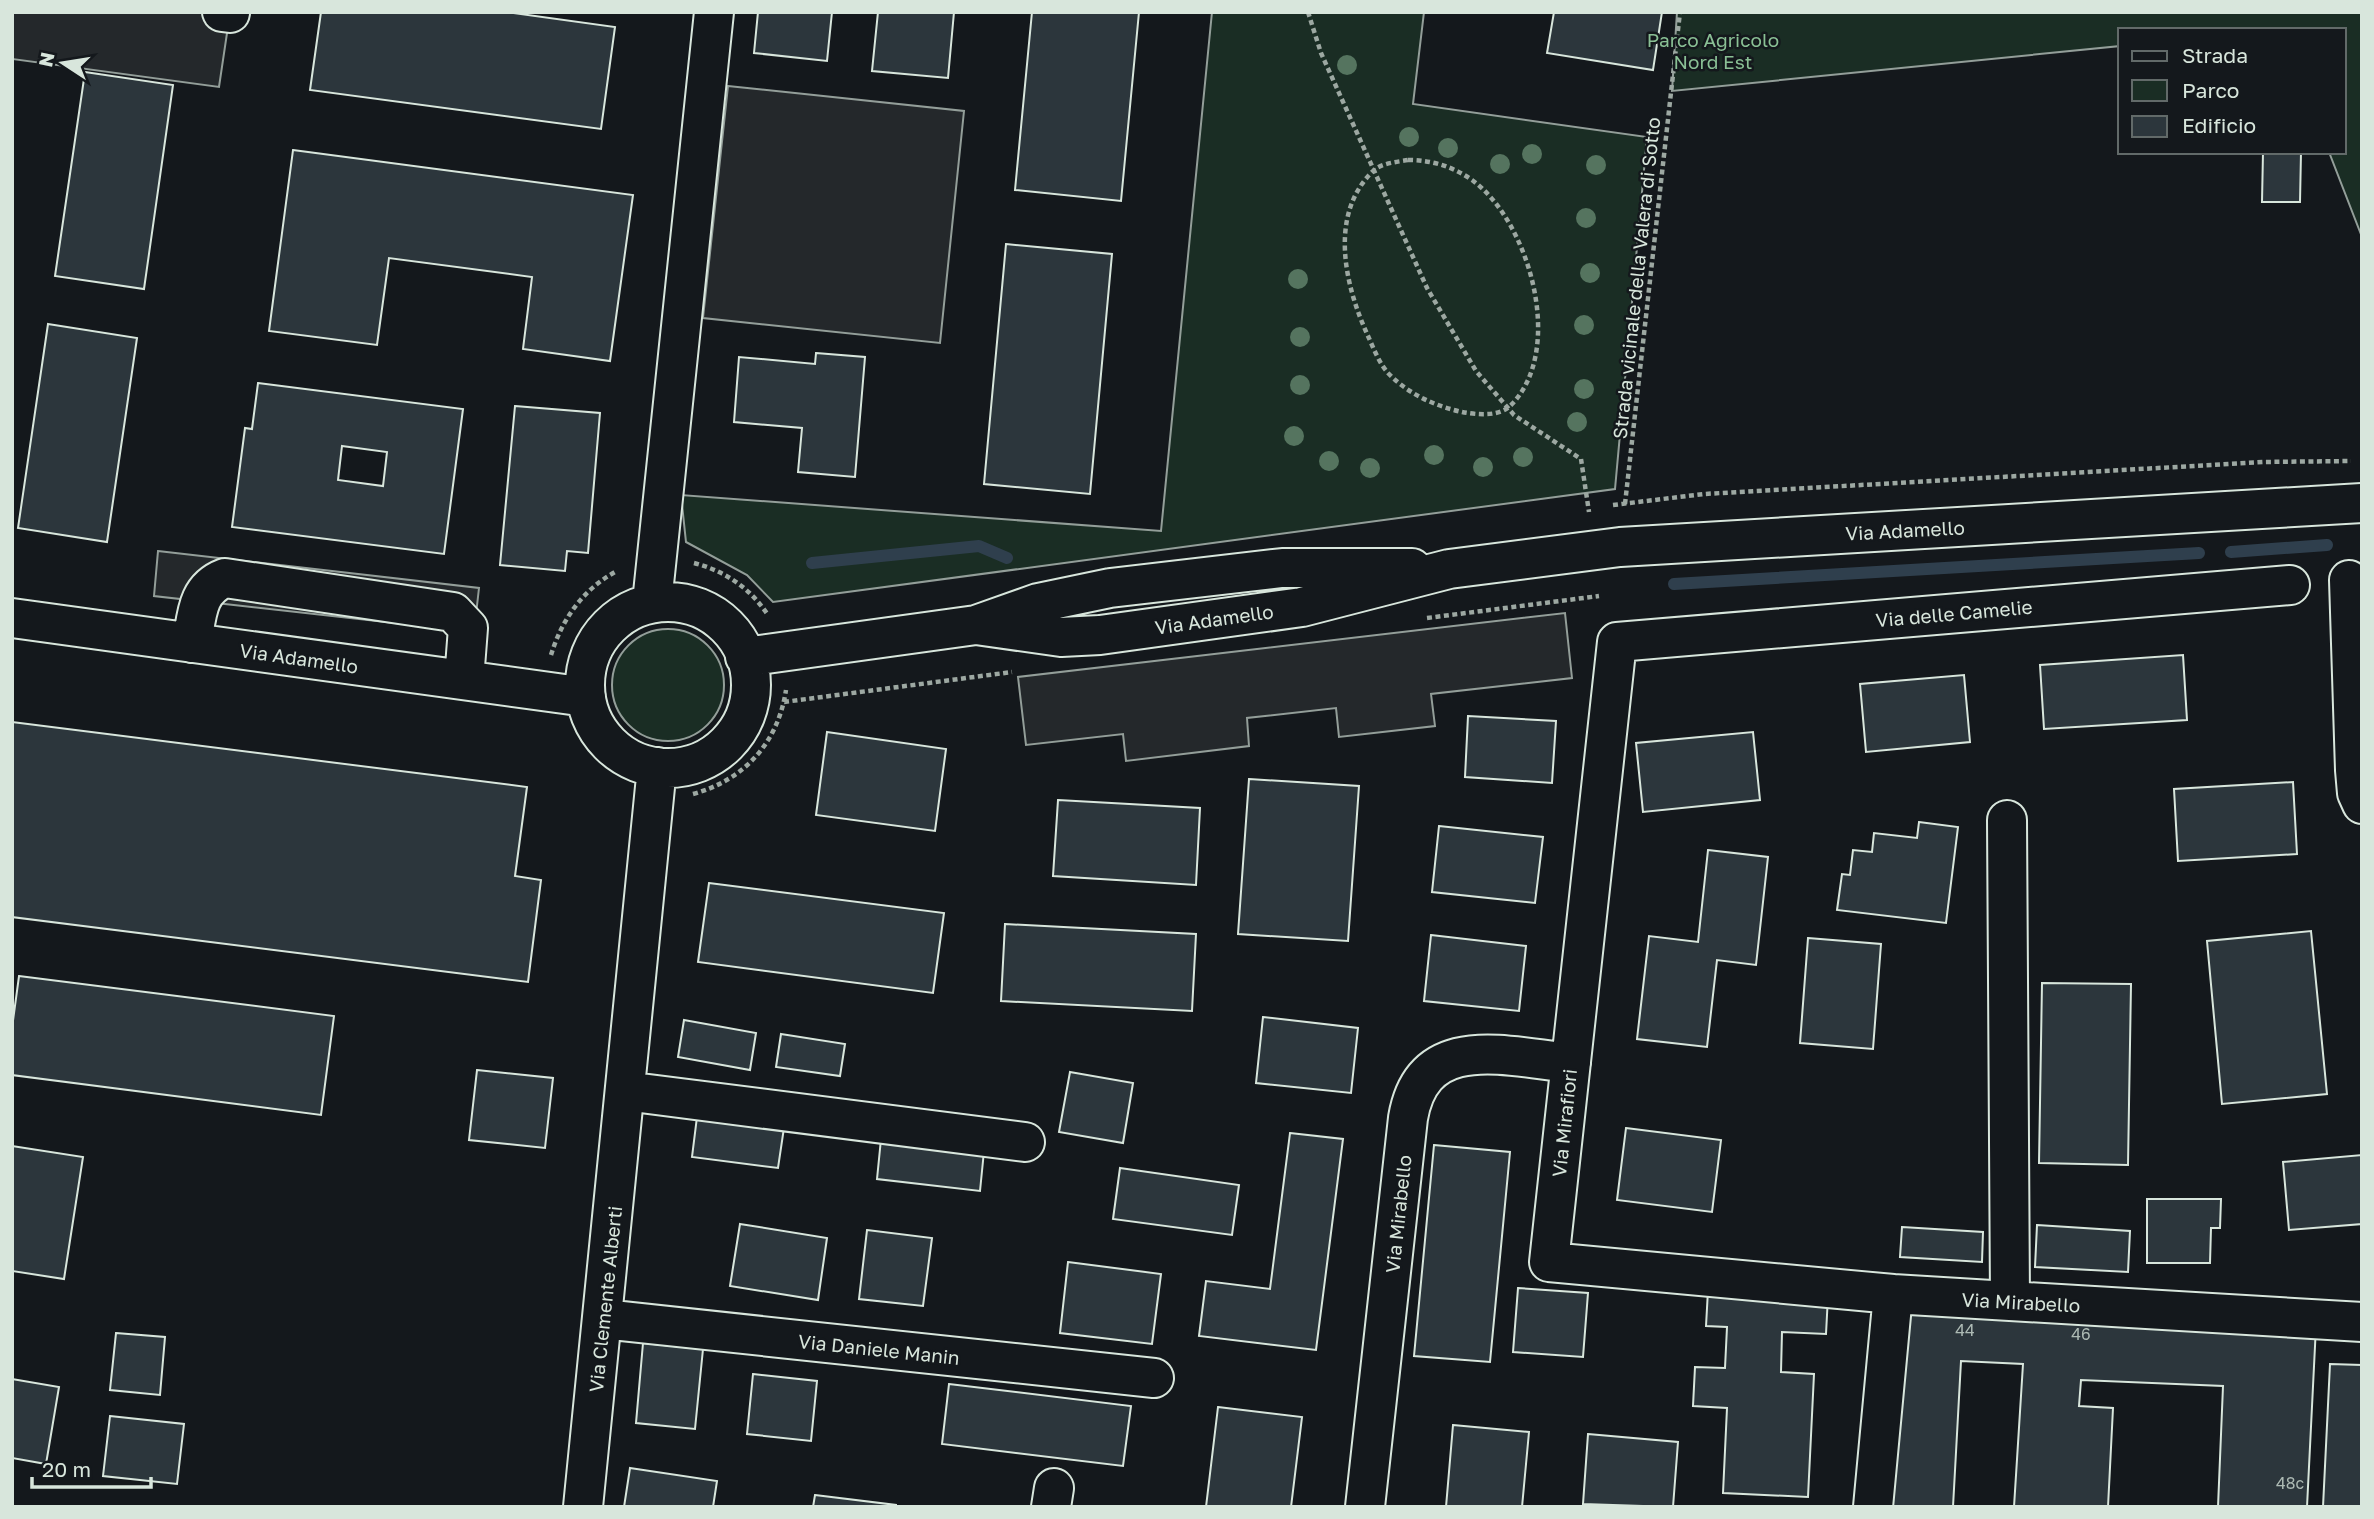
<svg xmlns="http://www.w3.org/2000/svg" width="2374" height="1519" font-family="'Golos Text',sans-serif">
  <rect width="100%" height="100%" fill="#14181c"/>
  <path fill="#1a2d24" stroke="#939e99" stroke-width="2" d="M 1212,12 L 1424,12 L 1413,104 L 1647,137 L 1615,489 L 773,602 L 747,575 L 686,542 L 681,495 L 1161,531 Z
    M 1677,12 L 2362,12 L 2362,237 L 2329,152 L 2344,152 L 2344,30 L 2120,30 L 2120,46 L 1672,91 Z
    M612 685a56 56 0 1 1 112 0a56 56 0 1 1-112 0Z"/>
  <path fill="#24282b" stroke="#939e99" stroke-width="2" d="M 12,12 L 230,13 L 219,87 L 12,59 Z
    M 728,86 L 964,111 L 940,343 L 703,318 Z
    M 158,551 L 479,588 L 474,632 L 154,596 Z
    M 1565,613 L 1572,678 L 1431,694 L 1435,726 L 1339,737 L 1336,708 L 1247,718 L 1249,746 L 1126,761 L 1123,734 L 1026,745 L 1018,677 Z"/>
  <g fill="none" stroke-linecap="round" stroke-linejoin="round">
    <path stroke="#2f3f4d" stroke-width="12" d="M 2231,552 L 2327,545
      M 812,563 L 979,546 L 1007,558
      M 1674,584 L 2199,553"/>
  </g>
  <path fill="#2c363c" stroke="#d8e6dc" stroke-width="2" fill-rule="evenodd" d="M 321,12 L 507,12 L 615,27 L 601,129 L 310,90 Z
    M 758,12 L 832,12 L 827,61 L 754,53 Z
    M 878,12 L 954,12 L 948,78 L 872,71 Z
    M 1032,12 L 1139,12 L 1121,201 L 1015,190 Z
    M 1554,12 L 1662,12 L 1653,70 L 1547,53 Z
    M 85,72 L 173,85 L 144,289 L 55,276 Z
    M 293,150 L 633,195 L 610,361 L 523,349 L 532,277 L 389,258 L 377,345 L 269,331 Z
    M 2263,152 L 2301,152 L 2300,202 L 2262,202 Z
    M 1006,244 L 1112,254 L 1090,494 L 984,484 Z
    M 48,324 L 137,338 L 107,542 L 18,528 Z
    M 816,353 L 865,357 L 855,477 L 798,472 L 802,428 L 734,422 L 739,357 L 815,364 Z
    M 258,383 L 463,409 L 444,554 L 232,527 L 245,428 L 252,429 ZM 342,446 L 387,452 L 383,486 L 338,480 Z
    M 515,406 L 600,413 L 588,553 L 567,551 L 565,571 L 500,565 Z
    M 2183,655 L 2187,720 L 2044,729 L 2040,665 Z
    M 1964,675 L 1970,742 L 1866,752 L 1860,684 Z
    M 1468,716 L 1556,721 L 1552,783 L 1465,777 Z
    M 12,722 L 527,787 L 515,876 L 541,880 L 528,982 L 12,917 Z
    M 827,732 L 946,749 L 935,831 L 816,815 Z
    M 1753,732 L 1760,800 L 1643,812 L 1636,743 Z
    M 1249,779 L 1359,786 L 1348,941 L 1238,934 Z
    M 2293,782 L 2297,854 L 2178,861 L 2174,789 Z
    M 1058,800 L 1200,808 L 1196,885 L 1053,876 Z
    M 1919,822 L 1958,827 L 1946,923 L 1837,910 L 1842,874 L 1850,875 L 1853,850 L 1872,852 L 1874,833 L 1917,838 Z
    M 1439,826 L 1543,837 L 1535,903 L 1432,892 Z
    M 1708,850 L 1768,857 L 1756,965 L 1717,960 L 1707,1047 L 1637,1039 L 1649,936 L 1698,942 Z
    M 709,883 L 944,913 L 933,993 L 698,962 Z
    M 1005,924 L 1196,934 L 1192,1011 L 1001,1001 Z
    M 2311,931 L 2327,1094 L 2222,1104 L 2207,941 Z
    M 1431,935 L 1526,946 L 1519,1011 L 1424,1001 Z
    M 1808,938 L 1881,944 L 1873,1049 L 1800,1043 Z
    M 19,976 L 334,1016 L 321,1115 L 12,1075 L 12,1028 Z
    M 2042,983 L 2131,984 L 2128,1165 L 2039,1163 Z
    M 1263,1017 L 1358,1028 L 1351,1093 L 1256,1083 Z
    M 684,1020 L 756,1033 L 750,1070 L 678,1057 Z
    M 781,1034 L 845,1044 L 840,1076 L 776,1067 Z
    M 477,1070 L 553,1078 L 545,1148 L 469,1140 Z
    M 1070,1072 L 1133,1083 L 1123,1143 L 1059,1132 Z
    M 698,1109 L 785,1121 L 778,1168 L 692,1157 Z
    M 1626,1128 L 1721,1140 L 1712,1212 L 1617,1200 Z
    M 1290,1133 L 1343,1139 L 1316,1350 L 1199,1336 L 1206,1281 L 1270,1289 Z
    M 881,1139 L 984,1151 L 980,1191 L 877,1179 Z
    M 1434,1145 L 1510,1152 L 1490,1362 L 1414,1356 Z
    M 12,1146 L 83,1157 L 64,1279 L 12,1271 Z
    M 2362,1155 L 2362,1224 L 2289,1230 L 2283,1162 Z
    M 1120,1168 L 1239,1185 L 1232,1235 L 1113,1219 Z
    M 2147,1199 L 2221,1199 L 2220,1228 L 2211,1228 L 2210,1263 L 2147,1263 Z
    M 740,1224 L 827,1238 L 818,1300 L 730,1286 Z
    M 2037,1225 L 2130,1231 L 2128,1272 L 2035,1267 Z
    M 1902,1227 L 1983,1232 L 1982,1262 L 1900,1257 Z
    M 867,1230 L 932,1238 L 923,1306 L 859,1299 Z
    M 1068,1262 L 1161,1274 L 1152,1344 L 1060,1333 Z
    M 1518,1288 L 1588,1293 L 1583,1357 L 1513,1352 Z
    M 1708,1290 L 1828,1296 L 1826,1334 L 1782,1332 L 1781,1372 L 1814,1374 L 1808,1497 L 1723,1493 L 1727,1408 L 1693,1406 L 1695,1367 L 1725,1368 L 1727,1327 L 1706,1326 Z
    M 1899,1307 L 2316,1326 L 2307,1507 L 2218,1507 L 2223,1386 L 2081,1380 L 2079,1406 L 2113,1408 L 2108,1507 L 2014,1507 L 2023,1364 L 1961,1361 L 1953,1507 L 1890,1507 Z
    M 116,1333 L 165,1337 L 160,1395 L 110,1390 Z
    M 643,1343 L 703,1349 L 695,1429 L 636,1423 Z
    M 2330,1364 L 2362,1365 L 2362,1507 L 2323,1507 Z
    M 753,1374 L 817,1381 L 811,1441 L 747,1434 Z
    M 12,1379 L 59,1387 L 46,1464 L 12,1458 Z
    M 949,1384 L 1131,1406 L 1123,1466 L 942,1444 Z
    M 1218,1407 L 1302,1417 L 1291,1507 L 1206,1507 Z
    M 110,1416 L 184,1424 L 177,1484 L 103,1476 Z
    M 1453,1425 L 1529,1432 L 1522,1507 L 1446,1507 Z
    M 1588,1434 L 1678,1442 L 1673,1507 L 1583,1504 Z
    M 630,1468 L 717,1481 L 713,1507 L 624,1507 Z
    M 815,1495 L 896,1505 L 896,1507 L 813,1507 Z"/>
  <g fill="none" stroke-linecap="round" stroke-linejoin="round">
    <g stroke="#d8e6dc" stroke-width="42">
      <path id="minor" d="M 222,12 L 230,13
        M 2349,580 L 2355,770 L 2357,793 L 2362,804
        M 2290,585 L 1617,642 L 1549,1262 L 1893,1294 L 2362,1322
        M585 685a83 83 0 1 1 166 0a83 83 0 1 1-166 0Z
        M 652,603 L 714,12
        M 12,618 L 586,697
        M 976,625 L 1061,637 L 1100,635 L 1302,607 L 1449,569 L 1620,547 L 2362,503
        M 192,643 C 197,616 196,589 225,578 L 453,612 L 468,628 L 464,680
        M 745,657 L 976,625 L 1038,603 L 1110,588 L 1282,568 L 1412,568
        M 2007,820 L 2010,1301
        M 625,1091 L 1025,1142
        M 603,1319 L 1154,1378
        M 583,1507 L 657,767
        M 1051,1507 L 1054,1488
        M 1365,1507 L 1408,1118 C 1423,1030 1507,1057 1571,1063
        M 1873,1507 L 1893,1294"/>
    </g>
    <path stroke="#9da8a2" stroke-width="4.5" stroke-dasharray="5 3.5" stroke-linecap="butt" d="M 1308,12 L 1321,53 L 1427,288 L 1476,371 L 1514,415 L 1581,459 L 1589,512
      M 1408,160 C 1431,160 1452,166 1472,180 C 1530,222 1565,349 1512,404 C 1501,417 1478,415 1462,412 C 1435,406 1408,394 1388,373 C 1379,363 1373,347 1368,336 C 1345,286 1328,215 1373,171 C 1381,163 1397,162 1408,160 Z
      M 1625,504 L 1680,12
      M 1613,505 L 1704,494 L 2263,462 L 2351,461
      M 694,563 C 725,571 750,588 768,615
      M 1427,618 L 1599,596
      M 551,655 C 562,619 583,589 617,571
      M 784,702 L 1012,672
      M 693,794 C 744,780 778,743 786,690"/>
    <use href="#minor" stroke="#14181c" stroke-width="38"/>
  </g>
  <g fill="#55745f">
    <circle cx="1347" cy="65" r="10"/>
    <circle cx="1409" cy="137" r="10"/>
    <circle cx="1448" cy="148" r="10"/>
    <circle cx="1532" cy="154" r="10"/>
    <circle cx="1500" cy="164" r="10"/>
    <circle cx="1596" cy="165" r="10"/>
    <circle cx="1586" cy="218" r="10"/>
    <circle cx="1590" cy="273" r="10"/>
    <circle cx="1298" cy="279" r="10"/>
    <circle cx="1584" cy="325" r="10"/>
    <circle cx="1300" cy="337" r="10"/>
    <circle cx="1300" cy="385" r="10"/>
    <circle cx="1584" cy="389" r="10"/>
    <circle cx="1577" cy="422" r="10"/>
    <circle cx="1294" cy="436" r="10"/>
    <circle cx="1434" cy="455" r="10"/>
    <circle cx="1523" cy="457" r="10"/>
    <circle cx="1329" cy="461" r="10"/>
    <circle cx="1483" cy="467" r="10"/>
    <circle cx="1370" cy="468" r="10"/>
  </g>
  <g text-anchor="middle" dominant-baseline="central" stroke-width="5" stroke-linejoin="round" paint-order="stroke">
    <g font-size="16" fill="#adbab4">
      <text x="1965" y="1330">44</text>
      <text x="2081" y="1334">46</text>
      <text x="2290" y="1483">48c</text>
    </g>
    <g font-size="19" fill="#8ac095" stroke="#14181c">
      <text x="1713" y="39">Parco Agricolo<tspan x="1713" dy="22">Nord Est</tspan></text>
    </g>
    <g font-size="19" fill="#d8e6dc" stroke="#14181c">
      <text transform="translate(1636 278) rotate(-84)">Strada vicinale della Valera di Sotto</text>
      <text transform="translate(1905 530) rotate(-3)">Via Adamello</text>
      <text transform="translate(1954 613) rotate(-5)">Via delle Camelie</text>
      <text transform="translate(1214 619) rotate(-8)">Via Adamello</text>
      <text transform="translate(299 658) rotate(8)">Via Adamello</text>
      <text transform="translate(1564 1123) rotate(-84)">Via Mirafiori</text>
      <text transform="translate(1398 1214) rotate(-84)">Via Mirabello</text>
      <text transform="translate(605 1299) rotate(-84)">Via Clemente Alberti</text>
      <text transform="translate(2021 1302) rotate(3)">Via Mirabello</text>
      <text transform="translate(879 1349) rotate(6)">Via Daniele Manin</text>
    </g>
  </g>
  <rect width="2374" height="1519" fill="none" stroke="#d8e6dc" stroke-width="28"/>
  <rect x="2118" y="28" width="228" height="126" fill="#14181c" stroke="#626a69" stroke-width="2"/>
  <rect x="2132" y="51" width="35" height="10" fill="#14181c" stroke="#626a69" stroke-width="2"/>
  <text x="2182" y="63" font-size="21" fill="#d8e6dc">Strada</text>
  <rect x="2132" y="80" width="35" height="21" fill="#1a2d24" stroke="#626a69" stroke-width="2"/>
  <text x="2182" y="98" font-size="21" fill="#d8e6dc">Parco</text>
  <rect x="2132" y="116" width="35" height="21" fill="#2c363c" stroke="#626a69" stroke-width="2"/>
  <text x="2182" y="133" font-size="21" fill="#d8e6dc">Edificio</text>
  <g transform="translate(63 63) rotate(282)" stroke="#14181c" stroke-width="5" paint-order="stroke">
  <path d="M0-5L12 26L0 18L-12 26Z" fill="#d8e6dc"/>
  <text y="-10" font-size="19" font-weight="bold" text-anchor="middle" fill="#d8e6dc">N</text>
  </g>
  <path d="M32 1477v10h119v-10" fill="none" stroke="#d8e6dc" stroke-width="3.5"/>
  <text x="42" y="1477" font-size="21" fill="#d8e6dc" stroke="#14181c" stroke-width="5" paint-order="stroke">20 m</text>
</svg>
